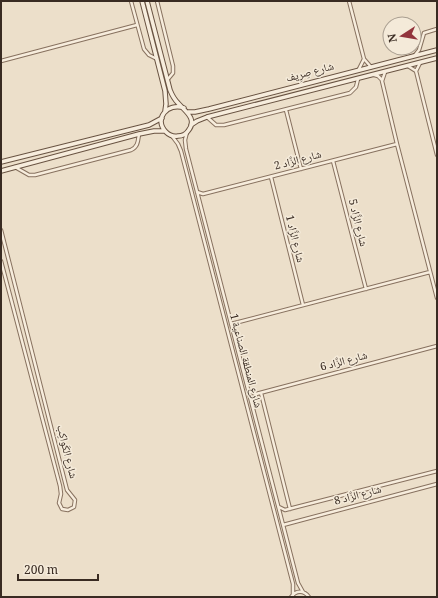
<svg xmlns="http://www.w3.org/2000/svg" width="438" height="598" font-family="Georgia,'Noto Naskh Arabic',serif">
  <rect width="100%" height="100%" fill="#ecdfca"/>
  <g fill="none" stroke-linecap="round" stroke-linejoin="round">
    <g stroke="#87715f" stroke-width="4.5">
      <path id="street" d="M 131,1 L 144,49 L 149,55 L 157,59
        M 157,1 L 173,66 L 173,73 L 168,79
        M 349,1 L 364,59 L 371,67
        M 415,55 L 419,50 L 424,33 L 437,29
        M 1,61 L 137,25
        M 420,63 L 416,71 L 437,155
        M 408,66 L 416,71
        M 359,69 L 364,59
        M 385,72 L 382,81 L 397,144 L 437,298
        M 374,75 L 378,76 L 382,80
        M 286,110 L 301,169
        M 207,117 L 216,125 L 224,125 L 350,93 L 356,87 L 358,79
        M 187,132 L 185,140 L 186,149 L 298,583 L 303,592
        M 172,136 L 178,144 L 181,151 L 293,584 L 293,595
        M 333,161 L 366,289
        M 15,167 L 29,175 L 35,175 L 131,150 C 138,147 138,141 139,134
        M 271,177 L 303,305
        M 197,192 L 203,194 L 397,144
        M 1,230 L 67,490 L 75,500 L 74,507 L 68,510 L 62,509 L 59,503 L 61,494 L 60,486 L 1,261
        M 231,324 L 430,272
        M 249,391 L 256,394 L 437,346
        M 261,393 L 290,509
        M 252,403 L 256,394
        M 279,507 L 285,510 L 437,471
        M 283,525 L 437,484
        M 291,597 C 296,590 304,590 309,597"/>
    </g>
    <g stroke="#695342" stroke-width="5.5">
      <path id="secondary" d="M 142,1 L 165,91 L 166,104 L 165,111
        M 147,1 L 170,90 C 172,95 174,99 178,103 C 185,111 198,119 188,131 C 186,134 182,136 178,136 C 173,137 169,135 166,132 C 153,119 168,102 184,108
        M 188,112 L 195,112 L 209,109 L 437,50
        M 191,125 L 197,121 L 207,117 L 437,58
        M 1,162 L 149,125 L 162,118
        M 1,171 L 139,134 L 154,131 L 165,131"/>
    </g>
    <use href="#street" stroke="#f7eddd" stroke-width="2.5"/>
    <use href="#secondary" stroke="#f7eddd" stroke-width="3.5"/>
  </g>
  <g text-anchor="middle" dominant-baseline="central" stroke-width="3" stroke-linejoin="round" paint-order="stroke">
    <g font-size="11" fill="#392b22" stroke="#f4ead9">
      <text transform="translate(310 73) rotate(-15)">شارع صِرِيف</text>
      <text transform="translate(298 161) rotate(-15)">شارع الزَّاد 2</text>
      <text transform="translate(357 223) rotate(76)">شارع الزَّاد 5</text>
      <text transform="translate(294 239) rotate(76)">شارع الزَّاد 1</text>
      <text transform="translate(245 361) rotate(75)">شارع المنطقة الصناعية 1</text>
      <text transform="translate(344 362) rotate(-15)">شارع الزَّاد 6</text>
      <text transform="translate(66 452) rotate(76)">شارع الكَواكِب</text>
      <text transform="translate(358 496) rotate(-15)">شارع الزَّاد 8</text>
    </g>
  </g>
  <rect width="438" height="598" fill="none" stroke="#392b22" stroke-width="4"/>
  <g transform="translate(402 36) rotate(258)"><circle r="19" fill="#f4ead9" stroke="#a99e90"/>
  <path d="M0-3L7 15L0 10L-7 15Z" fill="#92343c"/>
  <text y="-6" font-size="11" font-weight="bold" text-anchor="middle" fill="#392b22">N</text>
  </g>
  <path d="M18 574v6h80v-6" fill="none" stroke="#392b22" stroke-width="2"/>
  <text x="24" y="574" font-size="12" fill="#392b22" stroke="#f4ead9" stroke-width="3" paint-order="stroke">200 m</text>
</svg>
